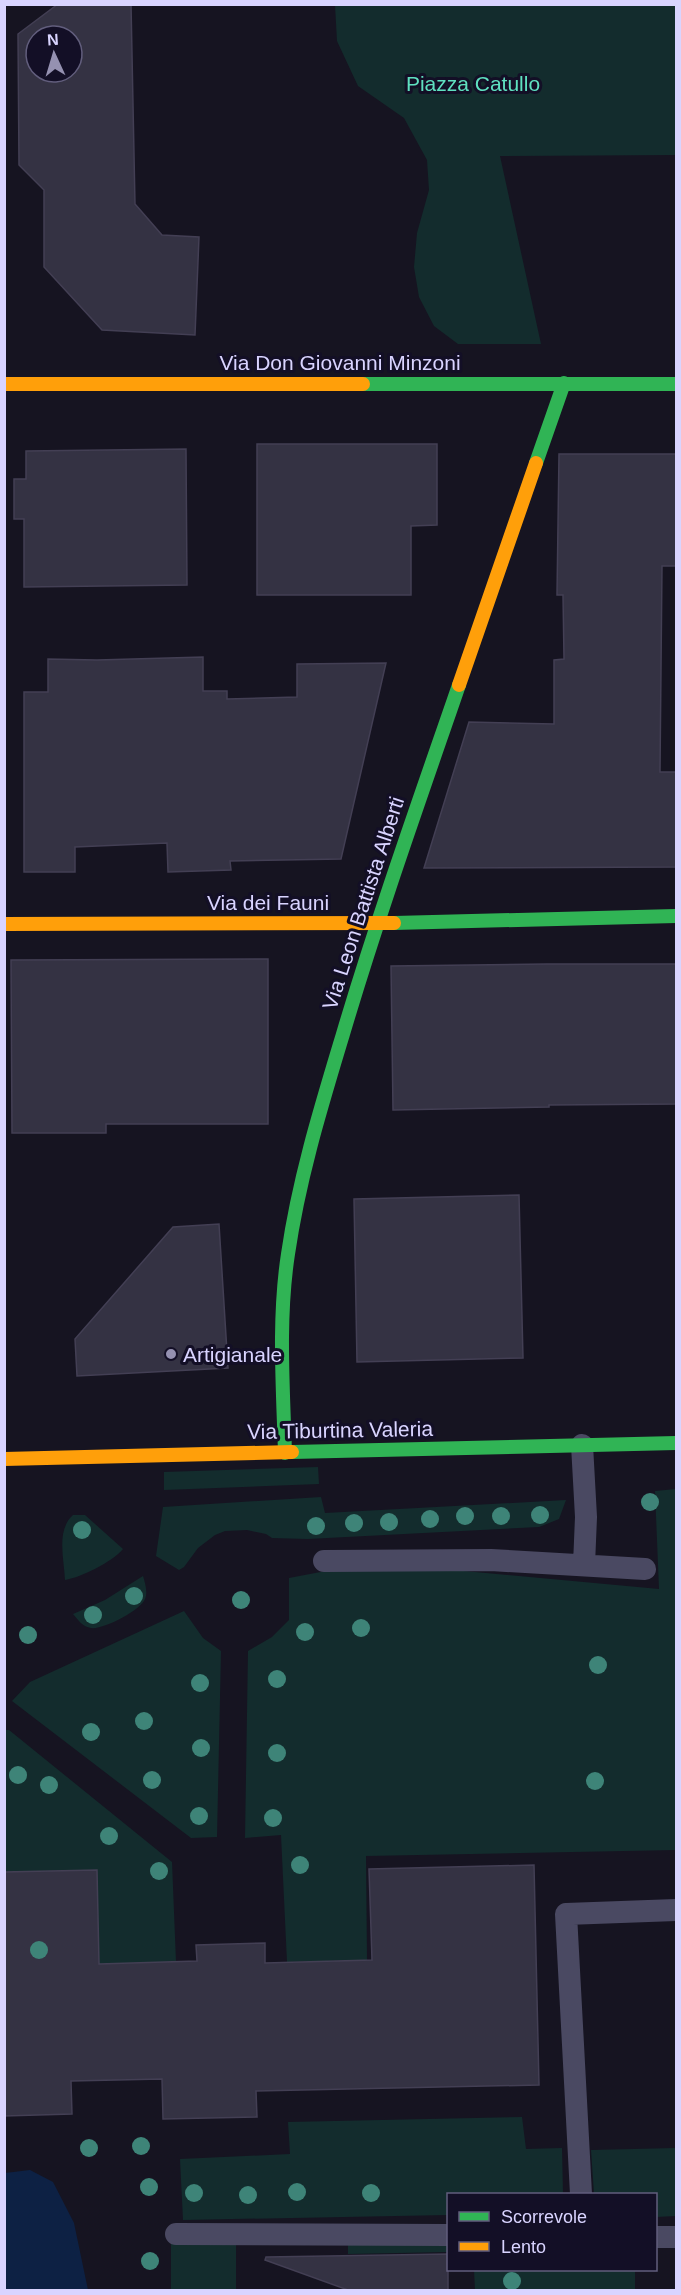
<svg xmlns="http://www.w3.org/2000/svg" width="681" height="2295" font-family="Helvetica,sans-serif">
  <rect width="100%" height="100%" fill="#161421"/>
  <path fill="#132c2d" d="M 335,5 L 676,5 L 676,155 L 500,156 L 541,344 L 458,344 L 434,326 L 419,297 L 414,267 L 417,233 L 429,190 L 427,160 L 404,118 L 358,86 L 337,41 Z
    M 318,1467 L 319,1484 L 164,1490 L 164,1472 Z
    M 676,1489 L 676,1850 L 366,1856 L 367,1960 L 287,1962 L 281,1835 L 245,1838 L 248,1651 L 272,1637 L 289,1620 L 289,1578 L 331,1570 L 432,1568 L 659,1589 L 655,1491 Z
    M 321,1497 L 325,1513 L 566,1500 L 559,1519 L 539,1527 L 308,1539 L 272,1538 L 266,1534 L 247,1530 L 225,1531 L 215,1535 L 198,1548 L 184,1567 L 179,1570 L 156,1556 L 163,1507 Z
    M 73,1515 L 85,1515 L 123,1549 C 112,1562 82,1577 65,1580 C 64,1559 56,1530 73,1515 Z
    M 143,1576 C 145,1583 148,1592 145,1599 C 141,1610 103,1630 91,1628 C 83,1627 78,1620 73,1614 L 105,1600 Z
    M 184,1611 L 203,1638 L 221,1651 L 217,1837 L 191,1838 L 12,1701 L 30,1682 Z
    M 4,1730 L 9,1730 L 172,1862 L 176,1962 L 99,1964 L 96,1870 L 5,1872 Z
    M 522,2117 L 526,2149 L 562,2148 L 563,2194 L 448,2194 L 448,2215 L 183,2220 L 180,2159 L 290,2154 L 288,2122 Z
    M 676,2148 L 676,2216 L 656,2217 L 656,2194 L 594,2194 L 591,2150 Z
    M 348,2239 L 448,2239 L 448,2252 L 348,2254 Z
    M 171,2240 L 236,2240 L 236,2290 L 171,2290 Z
    M 474,2270 L 635,2270 L 635,2290 L 475,2290 Z"/>
  <path fill="#0d2144" d="M 30,2170 L 53,2182 L 74,2223 L 88,2290 L 5,2290 L 5,2173 Z"/>
  <path fill="#343243" stroke="#433f54" stroke-width="1.5" fill-rule="evenodd" d="M 58,4 L 131,4 L 135,204 L 162,235 L 199,237 L 195,335 L 102,330 L 44,267 L 44,190 L 19,165 L 18,34 ZM 36,36 L 72,36 L 72,72 L 36,72 Z
    M 257,444 L 437,444 L 437,525 L 411,526 L 411,595 L 257,595 Z
    M 186,449 L 187,585 L 24,587 L 24,519 L 14,519 L 14,479 L 26,479 L 26,451 Z
    M 559,454 L 676,454 L 676,566 L 662,566 L 660,772 L 676,772 L 676,867 L 424,868 L 469,722 L 554,724 L 554,660 L 564,659 L 563,595 L 557,595 Z
    M 203,657 L 203,691 L 227,691 L 227,699 L 297,697 L 297,664 L 386,663 L 341,859 L 230,861 L 231,870 L 168,872 L 167,843 L 75,847 L 75,872 L 24,872 L 24,692 L 48,692 L 48,659 L 97,660 Z
    M 268,959 L 268,1124 L 106,1124 L 106,1133 L 12,1133 L 11,960 Z
    M 547,964 L 676,964 L 676,1104 L 549,1105 L 549,1107 L 393,1110 L 391,966 Z
    M 519,1195 L 523,1358 L 357,1362 L 354,1199 Z
    M 219,1224 L 228,1368 L 77,1376 L 75,1339 L 173,1227 Z
    M 534,1865 L 539,2085 L 256,2091 L 257,2117 L 163,2119 L 162,2079 L 71,2081 L 72,2114 L 4,2116 L 4,1872 L 97,1870 L 99,1964 L 197,1961 L 196,1945 L 265,1943 L 265,1963 L 372,1960 L 369,1869 Z
    M 448,2254 L 448,2290 L 348,2290 L 265,2260 L 266,2257 Z"/>
  <g fill="none" stroke-linecap="round" stroke-linejoin="round">
    <path stroke="#4a4962" stroke-width="22" d="M 582,1445 L 586,1517 L 584,1565
      M 324,1561 L 491,1560 L 645,1569
      M 581,2194 L 566,1914 L 676,1910
      M 176,2234 L 448,2235
      M 656,2237 L 676,2237"/>
    <path stroke="#30b455" stroke-width="14" d="M 363,384 L 676,384
      M 536,463 L 564,383
      M 394,923 L 676,916
      M 292,1452 L 676,1443
      M 285,1453 C 283,1387 278,1319 288,1254 C 299,1178 321,1107 343,1034 C 378,916 419,801 459,685"/>
    <path stroke="#ff9f0a" stroke-width="14" d="M 4,384 L 363,384
      M 459,685 L 536,463
      M 4,924 L 394,923
      M 4,1459 L 292,1452"/>
  </g>
  <g fill="#3e8478">
    <circle cx="650" cy="1502" r="9"/>
    <circle cx="540" cy="1515" r="9"/>
    <circle cx="465" cy="1516" r="9"/>
    <circle cx="501" cy="1516" r="9"/>
    <circle cx="430" cy="1519" r="9"/>
    <circle cx="389" cy="1522" r="9"/>
    <circle cx="354" cy="1523" r="9"/>
    <circle cx="316" cy="1526" r="9"/>
    <circle cx="82" cy="1530" r="9"/>
    <circle cx="134" cy="1596" r="9"/>
    <circle cx="241" cy="1600" r="9"/>
    <circle cx="93" cy="1615" r="9"/>
    <circle cx="361" cy="1628" r="9"/>
    <circle cx="305" cy="1632" r="9"/>
    <circle cx="28" cy="1635" r="9"/>
    <circle cx="598" cy="1665" r="9"/>
    <circle cx="277" cy="1679" r="9"/>
    <circle cx="200" cy="1683" r="9"/>
    <circle cx="144" cy="1721" r="9"/>
    <circle cx="91" cy="1732" r="9"/>
    <circle cx="201" cy="1748" r="9"/>
    <circle cx="277" cy="1753" r="9"/>
    <circle cx="18" cy="1775" r="9"/>
    <circle cx="152" cy="1780" r="9"/>
    <circle cx="595" cy="1781" r="9"/>
    <circle cx="49" cy="1785" r="9"/>
    <circle cx="199" cy="1816" r="9"/>
    <circle cx="273" cy="1818" r="9"/>
    <circle cx="109" cy="1836" r="9"/>
    <circle cx="300" cy="1865" r="9"/>
    <circle cx="159" cy="1871" r="9"/>
    <circle cx="39" cy="1950" r="9"/>
    <circle cx="141" cy="2146" r="9"/>
    <circle cx="89" cy="2148" r="9"/>
    <circle cx="149" cy="2187" r="9"/>
    <circle cx="297" cy="2192" r="9"/>
    <circle cx="194" cy="2193" r="9"/>
    <circle cx="371" cy="2193" r="9"/>
    <circle cx="248" cy="2195" r="9"/>
    <circle cx="150" cy="2261" r="9"/>
    <circle cx="512" cy="2281" r="9"/>
  </g>
  <circle fill="#9591b1" stroke="#130f26" stroke-width="2" cx="171" cy="1354" r="6"/>
  <g text-anchor="middle" dominant-baseline="central" stroke-width="6" stroke-linejoin="round" paint-order="stroke">
    <g font-size="21" fill="#5fe0c0" stroke="#130f26">
      <text x="473" y="83">Piazza Catullo</text>
    </g>
    <g font-size="21" fill="#d9d4ff" stroke="#130f26">
      <text x="340" y="362">Via Don Giovanni Minzoni</text>
      <text x="268" y="902">Via dei Fauni</text>
      <text transform="translate(363 903) rotate(-72)">Via Leon Battista Alberti</text>
      <text transform="translate(340 1430) rotate(-1)">Via Tiburtina Valeria</text>
    </g>
    <g font-size="21" fill="#d9d4ff" stroke="#130f26" text-anchor="start">
      <text x="183" y="1354">Artigianale</text>
    </g>
  </g>
  <rect width="681" height="2295" fill="none" stroke="#d9d4ff" stroke-width="12"/>
  <rect x="447" y="2193" width="210" height="78" fill="#130f26" stroke="#625e7d" stroke-width="1.5"/>
  <rect x="459" y="2212" width="30" height="9" fill="#30b455" stroke="#625e7d" stroke-width="1.5"/>
  <text x="501" y="2223" font-size="18" fill="#d9d4ff">Scorrevole</text>
  <rect x="459" y="2242" width="30" height="9" fill="#ff9f0a" stroke="#625e7d" stroke-width="1.5"/>
  <text x="501" y="2253" font-size="18" fill="#d9d4ff">Lento</text>
  <g transform="translate(54 54) rotate(356)"><circle r="28" fill="#130f26" stroke="#625e7d" stroke-width="1.5"/>
  <path d="M0-4.5L10 22L0 15L-10 22Z" fill="#9591b1"/>
  <text y="-9" font-size="16" font-weight="bold" text-anchor="middle" fill="#d9d4ff">N</text>
  </g>
</svg>
